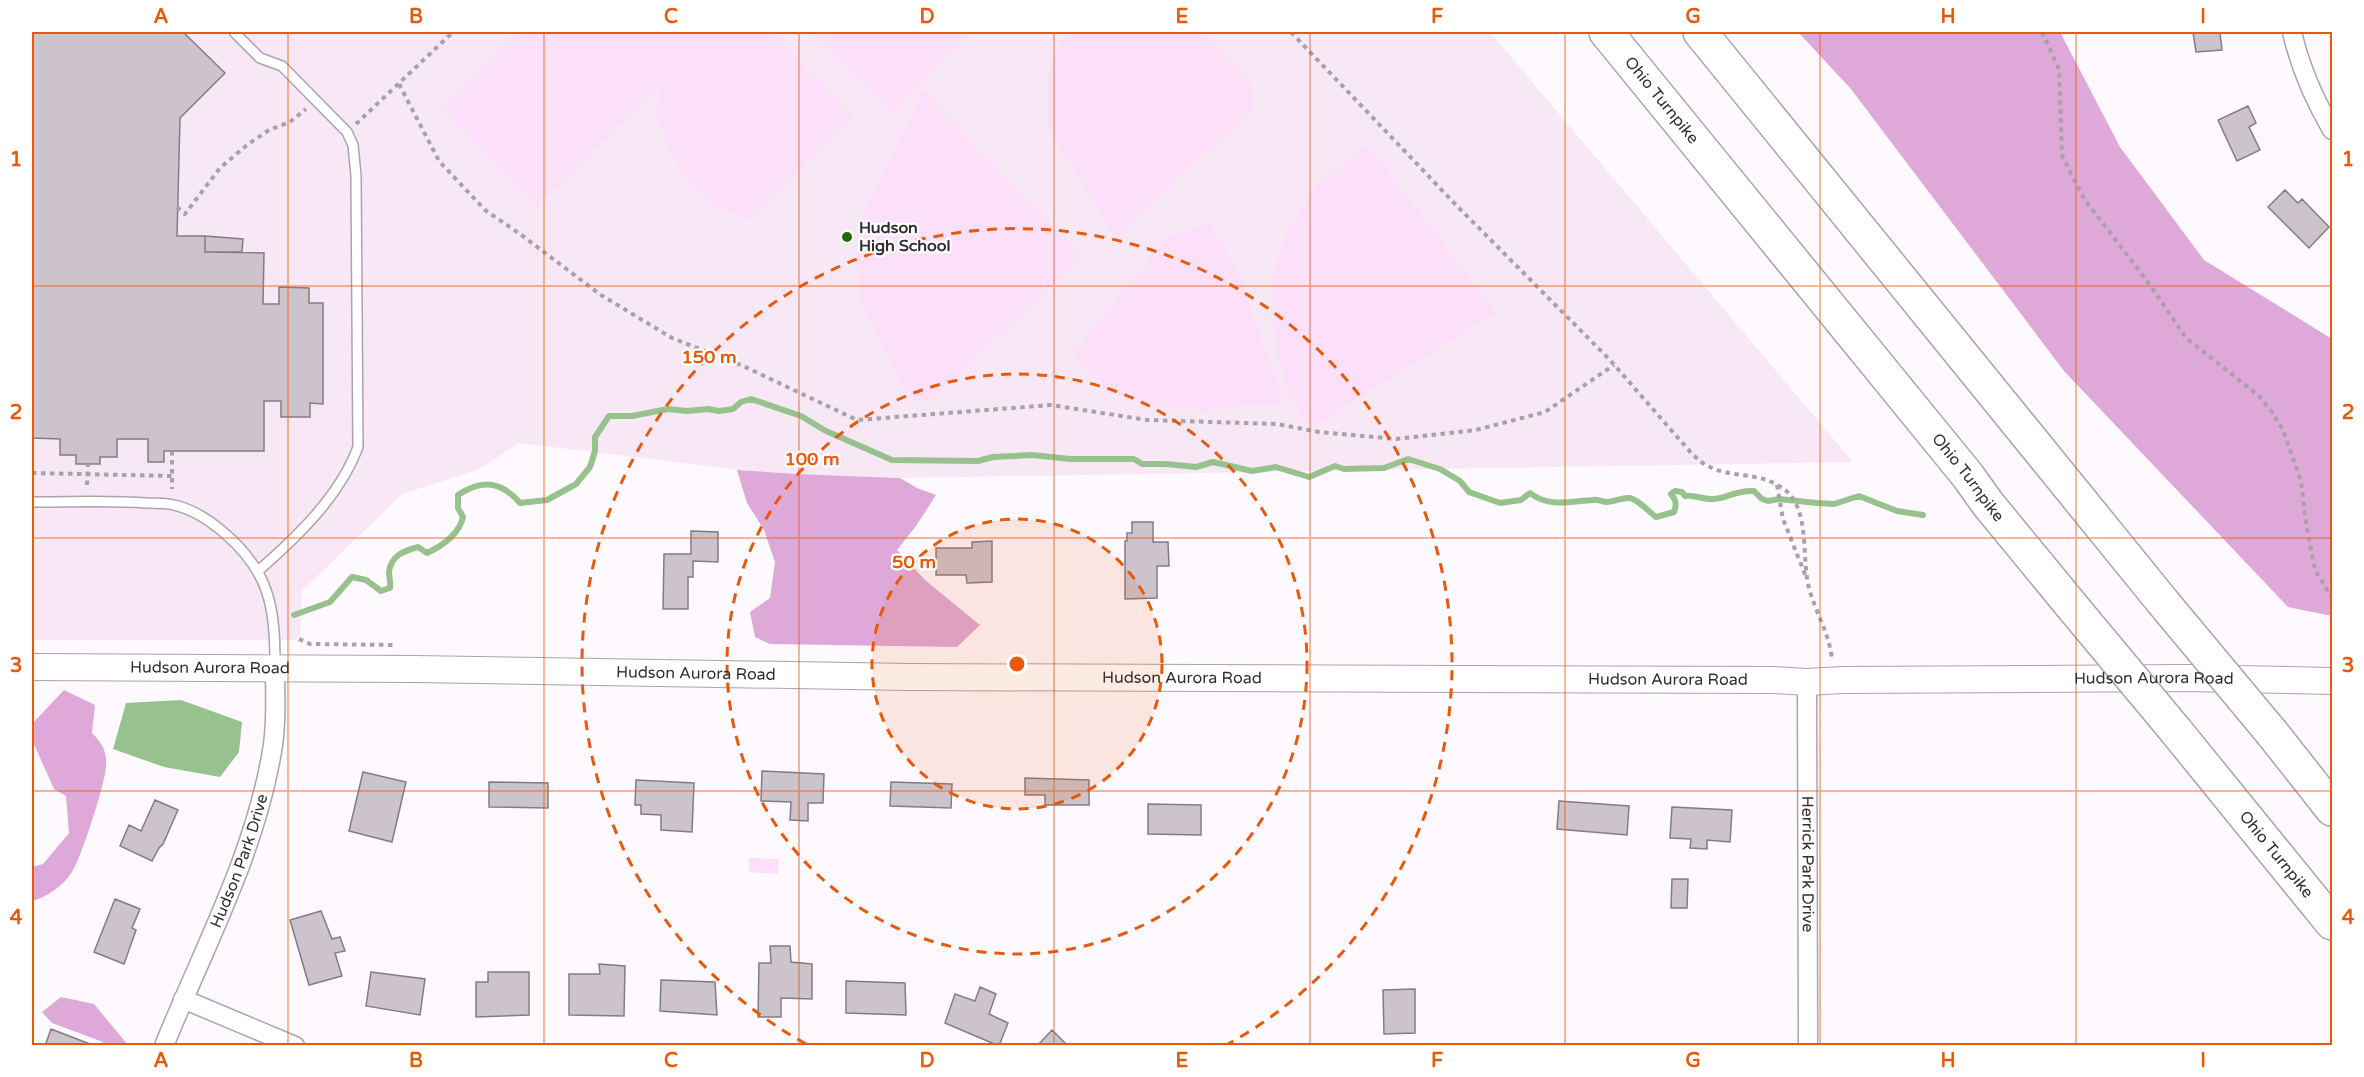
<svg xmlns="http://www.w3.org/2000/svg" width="2364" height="1077" font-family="'Varela Round',sans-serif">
  <rect width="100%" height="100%" fill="#fef9fe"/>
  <path fill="#f8e8f6" d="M 32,32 L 1490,32 L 1853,462 L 905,478 L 773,474 L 519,443 L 480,469 L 402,494 L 302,591 L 300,636 L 294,640 L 32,640 Z"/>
  <path fill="#fcdff8" d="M 517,32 L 774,32 L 853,116 L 747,220 L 717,207 L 688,181 L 668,149 L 656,114 L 663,82 L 537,206 L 440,107 Z
    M 810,32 L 971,32 L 893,112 Z
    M 1066,32 L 1202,32 L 1250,82 L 1254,107 L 1115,239 L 1048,128 L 1047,74 Z
    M 923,90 L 1081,257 L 932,400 L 914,400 L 894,371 L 861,301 L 856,260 L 866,207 Z
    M 1368,145 L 1496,313 L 1311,427 L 1290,397 L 1274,346 L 1273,275 L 1287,232 L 1316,188 L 1347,159 Z
    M 1210,223 L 1239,274 L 1284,404 L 1254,404 L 1206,411 L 1154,406 L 1105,391 L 1073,353 L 1169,235 Z
    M 749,858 L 779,859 L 778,874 L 749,872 Z"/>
  <path fill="#dea9d8" d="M 1798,32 L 2060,32 L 2120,147 L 2204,260 L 2332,339 L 2332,616 L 2288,607 L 2064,371 L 1851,89 Z
    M 737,470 L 795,474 L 900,478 L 917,488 L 936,495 L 916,526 L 897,550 L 926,581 L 980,625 L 957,647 L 770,644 L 755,637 L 750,612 L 770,598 L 775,562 L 764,530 L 747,503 Z
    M 64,690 L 95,705 L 92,733 C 102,743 107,751 106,766 C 106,781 81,859 72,872 C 63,886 47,897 32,901 L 32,867 L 43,864 L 69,833 L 66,796 L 54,789 L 32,740 L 32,724 Z
    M 61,997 L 94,1004 L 128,1045 L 102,1045 L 103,1042 L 52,1023 L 42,1012 Z"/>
  <path fill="#97c28d" d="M 181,700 L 242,722 L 239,752 L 220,777 L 164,767 L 113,749 L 126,703 Z"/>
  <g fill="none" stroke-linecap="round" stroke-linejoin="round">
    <path stroke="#97c28d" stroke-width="6" d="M 294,615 L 330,602 L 352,577 L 366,580 L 381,591 L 390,588 C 391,582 389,577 389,572 C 391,555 404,551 418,547 L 427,553 C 442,546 459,534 463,517 L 458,508 L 458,495 C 482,479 501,481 520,503 L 547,500 L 576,484 L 590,467 L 595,451 L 595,437 L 609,416 L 632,416 L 668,409 L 687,411 L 708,409 L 719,411 L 733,409 L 741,402 L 751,399 L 801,416 L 826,431 L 892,460 L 978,461 L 993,457 L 1032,455 L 1070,459 L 1134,459 L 1142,464 L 1166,464 L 1196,467 L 1213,462 L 1252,471 L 1276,467 L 1309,477 L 1335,466 L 1344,469 L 1384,468 L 1408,459 L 1440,469 L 1460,481 L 1469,492 L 1500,503 L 1521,500 L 1530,493 C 1549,508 1571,501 1593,500 C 1598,499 1602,502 1607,502 C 1614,502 1623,497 1630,498 C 1639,500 1649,512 1656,517 L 1674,512 C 1677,504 1676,500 1671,494 L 1675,491 L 1682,492 L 1685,496 C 1695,494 1702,500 1713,499 C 1727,499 1734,490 1754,491 L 1762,499 L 1768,501 L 1779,499 L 1817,503 L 1834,504 L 1859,496 L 1897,511 L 1923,515"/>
  </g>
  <path fill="#cdc3cb" stroke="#857c83" stroke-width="1.5" d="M 32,32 L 183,32 L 225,73 L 180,118 L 177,236 L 205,236 L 205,252 L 264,253 L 263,304 L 279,304 L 279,287 L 309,288 L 309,303 L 323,303 L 323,404 L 310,403 L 310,417 L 281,417 L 281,401 L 264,401 L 264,451 L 164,451 L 164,462 L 148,462 L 148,439 L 117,439 L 117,457 L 100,457 L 100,464 L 76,464 L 76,455 L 60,455 L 60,439 L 32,438 Z
    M 2193,32 L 2225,32 L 2220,33 L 2222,50 L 2196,52 Z
    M 2248,106 L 2256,123 L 2249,127 L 2260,150 L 2237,161 L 2218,120 Z
    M 2285,190 L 2298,203 L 2302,199 L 2329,227 L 2309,248 L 2268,207 Z
    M 205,236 L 243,239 L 242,252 L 205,252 Z
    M 1132,522 L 1153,522 L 1153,542 L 1168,542 L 1169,566 L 1157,566 L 1157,598 L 1125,599 L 1125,541 L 1127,541 L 1127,533 L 1132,533 Z
    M 691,531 L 718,532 L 718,562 L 693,561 L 693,577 L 688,577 L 688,609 L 663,609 L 664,554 L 691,554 Z
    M 992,541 L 992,582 L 967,583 L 966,575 L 936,575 L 936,548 L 972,548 L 972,542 Z
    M 762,771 L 824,774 L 823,803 L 808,803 L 808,821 L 790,820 L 791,802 L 761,801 Z
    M 363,772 L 406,782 L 392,842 L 349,831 Z
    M 1025,778 L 1089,780 L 1089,805 L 1045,805 L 1045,795 L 1025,795 Z
    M 636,780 L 694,783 L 692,832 L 661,830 L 661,815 L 641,814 L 641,805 L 635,805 Z
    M 489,782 L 548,783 L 548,808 L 489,807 Z
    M 891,782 L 952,784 L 951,808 L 890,806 Z
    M 155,800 L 178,810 L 163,844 L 159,848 L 152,861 L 120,846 L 129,825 L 141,831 Z
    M 1559,801 L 1629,806 L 1627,835 L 1557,829 Z
    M 1148,804 L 1201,805 L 1201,835 L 1148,834 Z
    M 1672,807 L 1732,810 L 1730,842 L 1707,840 L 1707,849 L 1690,848 L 1691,839 L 1670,838 Z
    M 1672,879 L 1688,879 L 1687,908 L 1671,908 Z
    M 115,899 L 140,909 L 132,928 L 136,930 L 124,964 L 94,952 Z
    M 321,911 L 332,939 L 340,937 L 345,951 L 335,953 L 342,976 L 309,985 L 290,920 Z
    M 770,946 L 790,946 L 791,962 L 812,964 L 812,999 L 781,998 L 781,1017 L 758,1017 L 759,963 L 771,963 Z
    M 599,964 L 625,966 L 624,1016 L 569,1015 L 569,974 L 600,974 Z
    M 371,972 L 425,979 L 420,1015 L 366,1006 Z
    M 488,972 L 529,972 L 529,1015 L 476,1017 L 476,982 L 488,982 Z
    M 661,980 L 715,982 L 717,1015 L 660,1011 Z
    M 846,981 L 905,983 L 906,1015 L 846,1013 Z
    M 980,987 L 996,994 L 989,1014 L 1008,1023 L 999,1046 L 945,1023 L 955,994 L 975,1001 Z
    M 1415,989 L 1415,1033 L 1384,1034 L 1383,990 Z
    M 51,1029 L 95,1046 L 45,1046 Z
    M 1052,1030 L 1068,1046 L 1037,1046 Z"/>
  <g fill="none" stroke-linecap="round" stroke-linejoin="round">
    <g stroke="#aca3ab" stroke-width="12">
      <path id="lane" d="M 234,32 L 260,58 L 282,66 L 347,132 L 353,145 L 356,176 L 358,447 C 340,496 297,537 258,571
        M 32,502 C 70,502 109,500 147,503 C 155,503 166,503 174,505 C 192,509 209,520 222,531 C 270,571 275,607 275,666"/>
    </g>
    <g stroke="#aca3ab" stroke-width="21">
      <g id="street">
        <path d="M 2292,32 C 2300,67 2314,99 2332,130"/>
        <path id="s1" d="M 1807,682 L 1808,1046"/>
        <path d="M 183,999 L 295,1046"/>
        <path id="s2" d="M 164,1046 C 203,949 255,854 272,751 C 277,724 275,695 275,669"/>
      </g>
    </g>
    <g stroke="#aca3ab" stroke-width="28">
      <g id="secondary">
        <path id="s3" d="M 32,667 L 415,669 L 909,677 L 1774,680 L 1807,682 L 1843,680 L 2186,678 L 2332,681"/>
      </g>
    </g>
    <g stroke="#aca3ab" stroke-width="36">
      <g id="highway">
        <path id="s4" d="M 1606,32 L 1968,476 L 1988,504 L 2071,605"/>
        <path d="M 1700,32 L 2162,601"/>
        <path id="s5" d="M 2176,731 L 2332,923"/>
        <path d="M 2272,733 L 2332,809"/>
      </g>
    </g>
    <path stroke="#a6a2a6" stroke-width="4" stroke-dasharray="4.5 4.5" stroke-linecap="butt" d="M 1291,32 L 1458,207 L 1610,360 L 1693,455 C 1698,459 1703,464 1708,466 C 1730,478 1758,472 1779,486 C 1788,491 1793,497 1797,506 C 1807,530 1803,558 1808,584 C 1814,610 1829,632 1832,659
      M 2042,32 L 2059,69 L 2062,155 L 2072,176 L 2085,200 L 2150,285 L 2186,338 L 2258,395 L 2272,412 L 2283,430 L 2301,481 L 2306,524 L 2315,570 L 2332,598
      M 399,84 L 439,161 L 485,210 L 520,234 L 601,295 L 672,338 L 741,365 L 857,420 L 1051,405 L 1147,420 L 1277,424 L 1319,432 L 1396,439 L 1476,430 L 1545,412 L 1614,365
      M 356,124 L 453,32
      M 177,207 L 185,214 L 220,168 L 247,145 L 269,130 L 290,122 L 306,109
      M 172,451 L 172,489
      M 32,473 L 172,476
      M 87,485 L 88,464
      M 1777,485 L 1783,519 L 1806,577
      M 299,639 L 310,644 L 394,645"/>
    <use href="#lane" stroke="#fff" stroke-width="9"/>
    <use href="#street" stroke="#fff" stroke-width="18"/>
    <use href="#secondary" stroke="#fff" stroke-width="26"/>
    <use href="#highway" stroke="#fff" stroke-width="33"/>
    <g stroke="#aca3ab" stroke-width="36" stroke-linecap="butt">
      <path id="highway-bridge" d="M 2162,601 L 2272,733
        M 2071,605 L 2176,731"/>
    </g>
    <use href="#highway-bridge" stroke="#fff" stroke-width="33"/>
  </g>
  <path fill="none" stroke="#e8590c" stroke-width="1.5" stroke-opacity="0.55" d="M 288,32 L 288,1046M 544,32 L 544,1046M 799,32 L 799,1046M 1054,32 L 1054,1046M 1310,32 L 1310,1046M 1565,32 L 1565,1046M 1820,32 L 1820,1046M 2076,32 L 2076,1046M 32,286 L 2332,286M 32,538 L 2332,538M 32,791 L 2332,791"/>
  <circle cx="1017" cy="664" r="145" fill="#e8590c" fill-opacity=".12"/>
  <g fill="none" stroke="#e8590c" stroke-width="3" stroke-dasharray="10 8">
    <circle cx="1017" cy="664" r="145"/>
    <circle cx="1017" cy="664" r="290"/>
    <path d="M806 1044A435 435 0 1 1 1228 1044"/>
  </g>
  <circle fill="#206904" stroke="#fff" stroke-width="2" cx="847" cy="237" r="6"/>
  <g text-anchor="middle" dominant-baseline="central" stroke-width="4.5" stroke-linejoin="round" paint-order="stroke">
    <g font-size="16" fill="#322e31" stroke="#fff">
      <text stroke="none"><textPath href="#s4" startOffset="88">Ohio Turnpike</textPath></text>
      <text stroke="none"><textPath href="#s4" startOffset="574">Ohio Turnpike</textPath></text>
      <text stroke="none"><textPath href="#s3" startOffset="178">Hudson Aurora Road</textPath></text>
      <text stroke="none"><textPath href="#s3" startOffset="664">Hudson Aurora Road</textPath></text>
      <text stroke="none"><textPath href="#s3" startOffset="1150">Hudson Aurora Road</textPath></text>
      <text stroke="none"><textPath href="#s3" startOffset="1636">Hudson Aurora Road</textPath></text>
      <text stroke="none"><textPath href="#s3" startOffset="2122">Hudson Aurora Road</textPath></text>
      <text stroke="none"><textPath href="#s5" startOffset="159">Ohio Turnpike</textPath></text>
      <text stroke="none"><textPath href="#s2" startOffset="200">Hudson Park Drive</textPath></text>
      <text stroke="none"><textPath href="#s1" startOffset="182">Herrick Park Drive</textPath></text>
    </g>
    <g font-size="16" font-weight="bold" fill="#322e31" stroke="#fff" text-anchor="start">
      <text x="859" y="228">Hudson<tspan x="859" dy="18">High School</tspan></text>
    </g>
  </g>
  <circle cx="1017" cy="664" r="9" fill="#e8590c" stroke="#fff" stroke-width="3"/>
  <g font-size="18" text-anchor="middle" font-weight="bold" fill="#e8590c" stroke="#fff" stroke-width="4.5" stroke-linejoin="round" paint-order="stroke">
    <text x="709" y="363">150 m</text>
    <text x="812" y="465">100 m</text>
    <text x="914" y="568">50 m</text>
  </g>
  <rect width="2364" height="1077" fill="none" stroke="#ffffff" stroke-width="66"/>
  <rect x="33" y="33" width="2298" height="1011" fill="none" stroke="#e8590c" stroke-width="2"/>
  <g font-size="20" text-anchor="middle" font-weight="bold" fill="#e8590c">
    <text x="161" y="23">A</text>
    <text x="416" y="23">B</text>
    <text x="671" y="23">C</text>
    <text x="927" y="23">D</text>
    <text x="1182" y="23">E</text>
    <text x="1437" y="23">F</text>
    <text x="1693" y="23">G</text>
    <text x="1948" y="23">H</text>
    <text x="2203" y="23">I</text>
    <text x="16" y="166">1</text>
    <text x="2348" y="166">1</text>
    <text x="16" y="419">2</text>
    <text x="2348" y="419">2</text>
    <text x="16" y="672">3</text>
    <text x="2348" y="672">3</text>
    <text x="16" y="924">4</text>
    <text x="2348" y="924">4</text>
    <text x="161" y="1067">A</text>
    <text x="416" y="1067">B</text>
    <text x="671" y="1067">C</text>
    <text x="927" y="1067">D</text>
    <text x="1182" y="1067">E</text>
    <text x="1437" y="1067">F</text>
    <text x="1693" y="1067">G</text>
    <text x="1948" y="1067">H</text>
    <text x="2203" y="1067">I</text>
  </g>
</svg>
